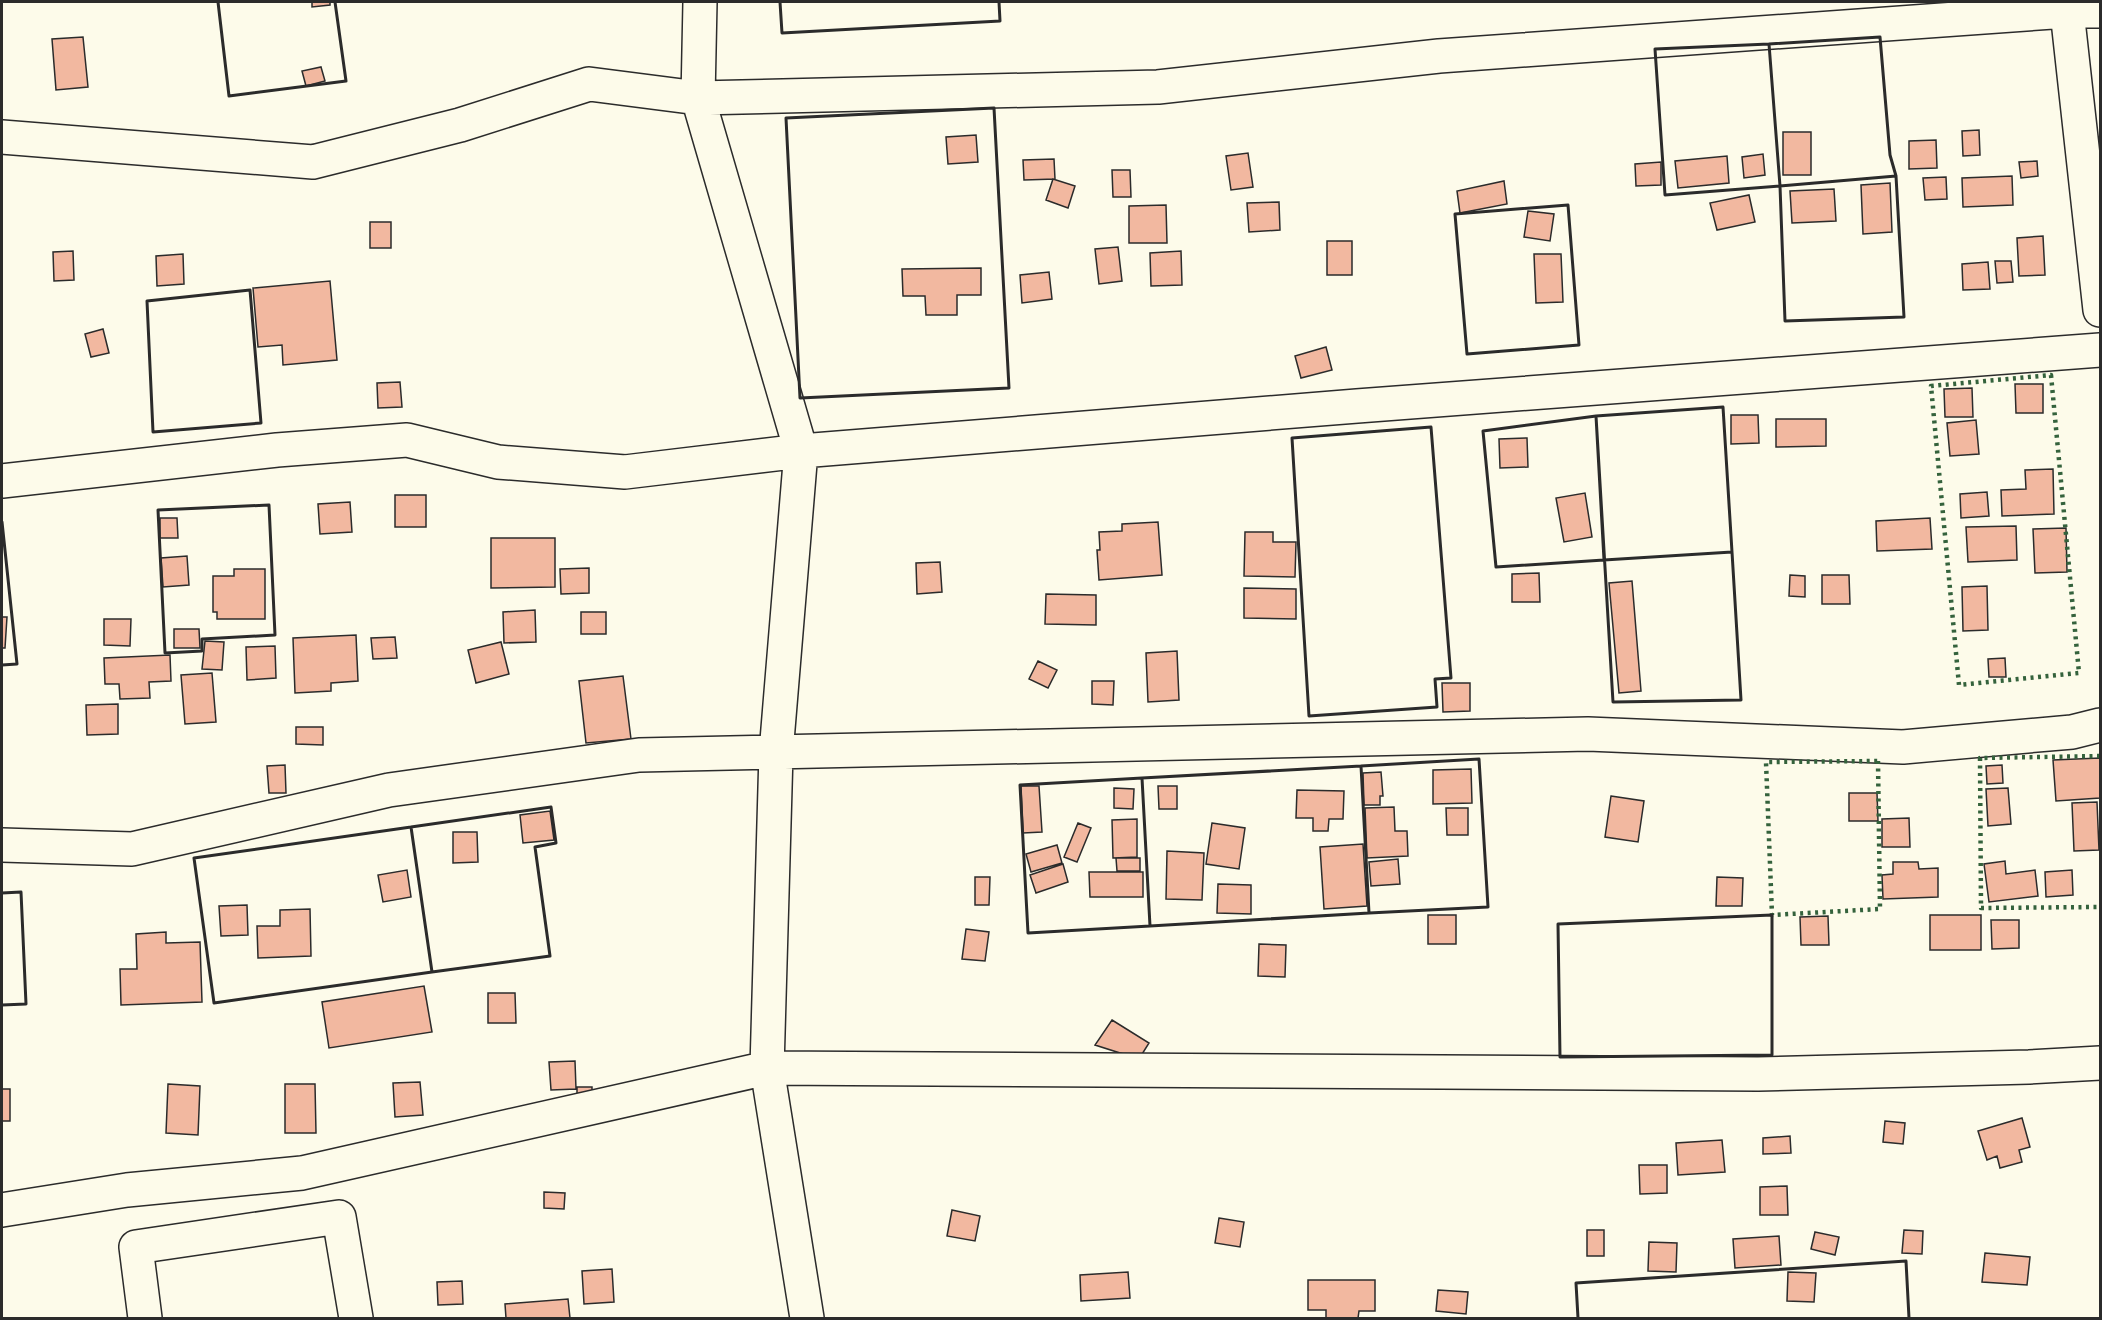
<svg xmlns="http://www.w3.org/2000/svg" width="2102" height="1320" font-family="Montserrat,sans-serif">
  <rect width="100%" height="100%" fill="#fdfbea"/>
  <path fill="#f2b8a0" stroke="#2b2b2b" stroke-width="1.5" d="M 312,2 L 330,2 L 330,5 L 312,7 Z
    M 83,37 L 88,87 L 56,90 L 52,39 Z
    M 321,67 L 325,81 L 306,86 L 302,71 Z
    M 1979,130 L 1980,155 L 1963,156 L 1962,131 Z
    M 1783,132 L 1811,132 L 1811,175 L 1783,175 Z
    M 976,135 L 978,162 L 948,164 L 946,137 Z
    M 1936,140 L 1937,168 L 1909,169 L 1909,141 Z
    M 1248,153 L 1253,187 L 1231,190 L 1226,156 Z
    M 1763,154 L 1765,175 L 1744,178 L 1742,157 Z
    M 1727,156 L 1729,183 L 1678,188 L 1675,161 Z
    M 1054,159 L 1055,179 L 1024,180 L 1023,160 Z
    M 2037,161 L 2038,176 L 2021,178 L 2019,162 Z
    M 1661,162 L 1661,185 L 1636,186 L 1635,164 Z
    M 1112,170 L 1130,170 L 1131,197 L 1113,197 Z
    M 2012,176 L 2013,205 L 1963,207 L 1962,178 Z
    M 1946,177 L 1947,199 L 1925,200 L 1923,178 Z
    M 1053,179 L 1075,186 L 1068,208 L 1046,200 Z
    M 1504,181 L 1507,204 L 1460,213 L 1457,191 Z
    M 1890,183 L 1892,232 L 1863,234 L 1861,185 Z
    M 1834,189 L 1836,221 L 1792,223 L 1790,191 Z
    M 1749,195 L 1755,222 L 1717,230 L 1710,203 Z
    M 1279,202 L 1280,230 L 1249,232 L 1247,203 Z
    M 1166,205 L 1167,243 L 1129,243 L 1129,206 Z
    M 1528,211 L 1554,214 L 1550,241 L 1524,237 Z
    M 370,222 L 391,222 L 391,248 L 370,248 Z
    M 2043,236 L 2045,275 L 2019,276 L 2017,238 Z
    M 1327,241 L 1352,241 L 1352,275 L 1327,275 Z
    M 1118,247 L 1122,281 L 1099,284 L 1095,249 Z
    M 73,251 L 74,280 L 54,281 L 53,252 Z
    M 1181,251 L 1182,285 L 1151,286 L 1150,253 Z
    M 183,254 L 184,284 L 157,286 L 156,256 Z
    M 1534,254 L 1561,254 L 1563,302 L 1536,303 Z
    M 1995,261 L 2011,261 L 2013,282 L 1997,283 Z
    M 1988,262 L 1990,289 L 1963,290 L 1962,264 Z
    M 981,268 L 981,295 L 957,295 L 957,315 L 926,315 L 925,296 L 903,296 L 902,269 Z
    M 1049,272 L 1052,299 L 1022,303 L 1020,275 Z
    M 330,281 L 337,360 L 283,365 L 282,345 L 258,347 L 253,288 Z
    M 103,329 L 109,353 L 91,357 L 85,334 Z
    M 1326,347 L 1332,370 L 1301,378 L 1295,356 Z
    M 400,382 L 402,407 L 378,408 L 377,383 Z
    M 2015,384 L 2043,384 L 2043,413 L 2016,413 Z
    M 1972,388 L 1973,417 L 1945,417 L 1944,389 Z
    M 1731,415 L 1758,415 L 1759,443 L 1731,444 Z
    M 1776,419 L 1826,419 L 1826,446 L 1776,447 Z
    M 1976,420 L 1979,454 L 1950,456 L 1947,423 Z
    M 1527,438 L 1528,467 L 1500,468 L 1499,439 Z
    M 2053,469 L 2054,514 L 2002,516 L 2001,490 L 2026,489 L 2025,470 Z
    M 1987,492 L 1989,516 L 1961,518 L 1960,494 Z
    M 1585,493 L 1592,537 L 1564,542 L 1556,498 Z
    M 395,495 L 426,495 L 426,527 L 395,527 Z
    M 350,502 L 352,532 L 320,534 L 318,504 Z
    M 160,518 L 177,518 L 178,538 L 160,538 Z
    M 1930,518 L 1932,549 L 1877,551 L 1876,521 Z
    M 1158,522 L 1162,575 L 1099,580 L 1097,550 L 1100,550 L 1099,532 L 1122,531 L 1122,524 Z
    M 2016,526 L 2017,560 L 1968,562 L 1966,527 Z
    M 2066,528 L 2067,572 L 2035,573 L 2033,529 Z
    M 1245,532 L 1273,532 L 1273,542 L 1296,542 L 1295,577 L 1244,576 Z
    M 491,538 L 555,538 L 555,587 L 491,588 Z
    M 187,556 L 189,585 L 163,587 L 161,558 Z
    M 940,562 L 942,592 L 917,594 L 916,563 Z
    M 589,568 L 589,593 L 561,594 L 560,569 Z
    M 234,569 L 265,569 L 265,619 L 217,619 L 217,612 L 213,612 L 213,576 L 234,576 Z
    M 1539,573 L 1540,602 L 1512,602 L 1512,574 Z
    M 1790,575 L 1805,576 L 1805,597 L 1789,596 Z
    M 1822,575 L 1849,575 L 1850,604 L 1822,604 Z
    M 1632,581 L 1641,691 L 1619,693 L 1609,583 Z
    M 1987,586 L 1988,630 L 1963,631 L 1962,587 Z
    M 1244,588 L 1296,589 L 1296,619 L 1244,618 Z
    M 1046,594 L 1096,595 L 1096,625 L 1045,624 Z
    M 535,610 L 536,642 L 504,643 L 503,612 Z
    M 581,612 L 606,612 L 606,634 L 581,634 Z
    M 2,617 L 7,617 L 5,648 L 2,648 Z
    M 104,619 L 131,619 L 130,646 L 104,645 Z
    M 174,629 L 199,629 L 200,648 L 174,648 Z
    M 356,635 L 358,681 L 331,683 L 331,691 L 295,693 L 293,638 Z
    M 395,637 L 397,658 L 373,659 L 371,638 Z
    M 205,641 L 224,642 L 222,670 L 202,669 Z
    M 501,642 L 509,674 L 476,683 L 468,650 Z
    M 275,646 L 276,678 L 247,680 L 246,647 Z
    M 1177,651 L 1179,700 L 1148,702 L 1146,653 Z
    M 170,655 L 171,681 L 149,682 L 150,698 L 120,699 L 119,684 L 105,684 L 104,658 Z
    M 2005,658 L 2006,677 L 1989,677 L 1988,659 Z
    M 1038,661 L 1057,670 L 1048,688 L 1029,679 Z
    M 212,673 L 216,722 L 185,724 L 181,675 Z
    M 623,676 L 631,739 L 586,743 L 579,681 Z
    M 1092,681 L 1114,681 L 1113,705 L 1092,704 Z
    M 1442,683 L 1470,683 L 1470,711 L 1443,712 Z
    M 118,704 L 118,734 L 87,735 L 86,705 Z
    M 296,727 L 323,727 L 323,745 L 296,744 Z
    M 2100,758 L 2100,798 L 2056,801 L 2053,760 Z
    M 285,765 L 286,793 L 269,793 L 267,766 Z
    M 2002,765 L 2003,783 L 1987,784 L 1986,766 Z
    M 1471,769 L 1472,803 L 1433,804 L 1433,770 Z
    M 1381,772 L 1383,796 L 1380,796 L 1380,805 L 1364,805 L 1363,773 Z
    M 1021,786 L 1039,786 L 1042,832 L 1023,833 Z
    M 1158,786 L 1177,786 L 1177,809 L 1159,809 Z
    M 1114,788 L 1134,789 L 1133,809 L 1114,808 Z
    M 2008,788 L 2011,824 L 1988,826 L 1986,789 Z
    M 1297,790 L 1344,791 L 1343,819 L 1329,819 L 1328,831 L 1313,831 L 1313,818 L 1296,818 Z
    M 1849,793 L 1877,793 L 1878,821 L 1849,821 Z
    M 1611,796 L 1644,801 L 1638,842 L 1605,837 Z
    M 2097,802 L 2099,850 L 2074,851 L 2072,803 Z
    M 1394,807 L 1395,831 L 1407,831 L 1408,856 L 1367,858 L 1365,808 Z
    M 1446,808 L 1468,808 L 1468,835 L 1447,835 Z
    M 550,811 L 554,840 L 523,843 L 520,815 Z
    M 1909,818 L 1910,847 L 1882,847 L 1882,819 Z
    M 1137,819 L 1137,857 L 1113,858 L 1112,820 Z
    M 1078,823 L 1091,828 L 1077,862 L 1064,857 Z
    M 1212,823 L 1245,828 L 1239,869 L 1206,864 Z
    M 453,832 L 477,832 L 478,862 L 453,863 Z
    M 1363,844 L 1367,906 L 1324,909 L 1320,847 Z
    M 1057,845 L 1062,863 L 1031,872 L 1026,854 Z
    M 1167,851 L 1204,853 L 1202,900 L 1166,899 Z
    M 1116,858 L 1140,858 L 1140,871 L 1117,871 Z
    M 1398,859 L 1400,884 L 1371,886 L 1369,862 Z
    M 2005,861 L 2006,874 L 2035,870 L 2038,896 L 1989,902 L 1984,864 Z
    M 1893,862 L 1918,862 L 1919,869 L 1938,868 L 1938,897 L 1883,899 L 1882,875 L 1893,874 Z
    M 1063,864 L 1068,882 L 1036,893 L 1030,875 Z
    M 407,870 L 411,897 L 383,902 L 378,875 Z
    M 2072,870 L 2073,895 L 2046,897 L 2045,872 Z
    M 1089,872 L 1143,872 L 1143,897 L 1090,897 Z
    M 975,877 L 990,877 L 989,905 L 975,905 Z
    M 1717,877 L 1743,878 L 1742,906 L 1716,906 Z
    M 1218,884 L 1251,885 L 1251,914 L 1217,913 Z
    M 247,905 L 248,935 L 221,936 L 219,906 Z
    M 310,909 L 311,956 L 258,958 L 257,926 L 280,926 L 280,910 Z
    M 1428,915 L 1456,915 L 1456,944 L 1428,944 Z
    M 1930,915 L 1981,915 L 1981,950 L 1930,950 Z
    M 1828,916 L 1829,945 L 1801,945 L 1800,917 Z
    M 1991,920 L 2019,920 L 2019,948 L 1992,949 Z
    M 966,929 L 989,932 L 985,961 L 962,959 Z
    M 166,932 L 166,943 L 200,942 L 202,1002 L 121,1005 L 120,969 L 137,969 L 136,934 Z
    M 1259,944 L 1286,945 L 1285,977 L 1258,976 Z
    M 424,986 L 432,1032 L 329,1048 L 322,1002 Z
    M 488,993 L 515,993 L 516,1023 L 488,1023 Z
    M 1112,1020 L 1149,1043 L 1139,1059 L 1095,1045 Z
    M 575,1061 L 576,1089 L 551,1090 L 549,1062 Z
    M 420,1082 L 423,1115 L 395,1117 L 393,1083 Z
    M 168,1084 L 200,1086 L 198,1135 L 166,1133 Z
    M 285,1084 L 315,1084 L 316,1133 L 285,1133 Z
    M 577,1087 L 592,1087 L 592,1106 L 577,1106 Z
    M 2,1089 L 10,1089 L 10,1121 L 2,1121 Z
    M 2022,1118 L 2030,1147 L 2019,1150 L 2022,1162 L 2000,1168 L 1997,1156 L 1987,1160 L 1978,1131 Z
    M 1885,1121 L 1905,1123 L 1903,1144 L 1883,1142 Z
    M 1790,1136 L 1791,1153 L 1763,1154 L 1763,1138 Z
    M 1722,1140 L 1725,1172 L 1678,1175 L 1676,1143 Z
    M 1639,1165 L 1667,1165 L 1667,1193 L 1640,1194 Z
    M 1787,1186 L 1788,1215 L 1760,1215 L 1760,1187 Z
    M 544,1192 L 565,1193 L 564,1209 L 544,1208 Z
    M 952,1210 L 980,1216 L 975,1241 L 947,1236 Z
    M 1219,1218 L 1244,1222 L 1240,1247 L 1215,1243 Z
    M 1587,1230 L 1604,1230 L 1604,1256 L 1587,1256 Z
    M 1904,1230 L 1923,1231 L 1922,1254 L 1902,1253 Z
    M 1815,1232 L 1839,1237 L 1835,1255 L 1811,1249 Z
    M 1779,1236 L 1781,1265 L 1735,1268 L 1733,1239 Z
    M 1649,1242 L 1677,1243 L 1676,1272 L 1648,1271 Z
    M 1985,1253 L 2030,1257 L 2027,1285 L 1982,1282 Z
    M 612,1269 L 614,1302 L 584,1304 L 582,1271 Z
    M 1128,1272 L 1130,1298 L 1081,1301 L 1080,1275 Z
    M 1788,1272 L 1816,1273 L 1814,1302 L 1787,1301 Z
    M 1308,1280 L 1375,1280 L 1375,1311 L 1359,1311 L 1358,1318 L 1326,1318 L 1326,1310 L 1308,1310 Z
    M 462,1281 L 463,1304 L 438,1305 L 437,1282 Z
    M 1438,1290 L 1468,1292 L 1466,1314 L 1436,1311 Z
    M 568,1299 L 570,1318 L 506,1318 L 505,1304 Z"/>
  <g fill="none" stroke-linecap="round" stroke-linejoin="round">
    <g stroke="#2b2b2b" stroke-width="36">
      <path id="minor" d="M 700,2 L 698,98 L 801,451 L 776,753 L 767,1068 L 807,1318
        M 2066,2 L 2100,310
        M 2,137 L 313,162 L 460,125 L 589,84 L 698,98 L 1158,87 L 1439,56 L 2067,11 L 2100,11
        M 2,481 L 277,450 L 407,440 L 498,462 L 625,472 L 801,451 L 1357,406 L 2100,350
        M 2,845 L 132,849 L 389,790 L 639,755 L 1588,734 L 1903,747 L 2072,732 L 2100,725
        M 2,1210 L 127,1190 L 302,1173 L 767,1068 L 1758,1074 L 2029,1067 L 2100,1063
        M 145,1318 L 136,1247 L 339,1217 L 356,1318"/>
    </g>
    <use href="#minor" stroke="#fdfbea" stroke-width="33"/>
    <path stroke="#34623c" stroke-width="4.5" stroke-dasharray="3 4.5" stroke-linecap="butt" d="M 2051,375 L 2079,673 L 1959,685 L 1931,386 Z
      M 2100,756 L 1980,758 L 1981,908 L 2100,907
      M 1878,761 L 1880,909 L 1772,915 L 1766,762 Z"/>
    <path stroke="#2b2b2b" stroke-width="3" d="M 218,2 L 229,96 L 346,81 L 335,2
      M 780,2 L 782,33 L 1000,21 L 999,2
      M 1880,37 L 1890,155 L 1896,176 L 1780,186 L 1769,44 Z
      M 1769,44 L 1780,186 L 1665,195 L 1655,49 Z
      M 994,108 L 1009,388 L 800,398 L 786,118 Z
      M 1896,176 L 1904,317 L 1785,321 L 1780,186 Z
      M 1568,205 L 1579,345 L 1467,354 L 1455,214 Z
      M 250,290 L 261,423 L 153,432 L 147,301 Z
      M 1723,407 L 1732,552 L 1604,560 L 1596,416 Z
      M 1431,427 L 1451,678 L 1435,679 L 1437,707 L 1309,716 L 1292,438 Z
      M 269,505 L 275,635 L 202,639 L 202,651 L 165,653 L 158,510 Z
      M 2,522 L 17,664 L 2,665
      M 1604,560 L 1496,567 L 1483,431 L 1596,416 L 1613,702 L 1741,700 L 1732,552 L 1604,560
      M 1479,759 L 1488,907 L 1369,913 L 1361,766 Z
      M 1361,766 L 1369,913 L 1150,926 L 1142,778 Z
      M 1142,778 L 1150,926 L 1028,933 L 1020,785 Z
      M 551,807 L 556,843 L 535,847 L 550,956 L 432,972 L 411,827 Z
      M 411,827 L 432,972 L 214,1003 L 194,858 Z
      M 2,893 L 21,892 L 26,1004 L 2,1005
      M 1772,915 L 1772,1055 L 1560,1057 L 1558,924 Z
      M 1578,1318 L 1576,1283 L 1906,1261 L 1909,1318"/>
  </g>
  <rect width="2102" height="1320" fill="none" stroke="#2b2b2b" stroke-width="6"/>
</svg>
